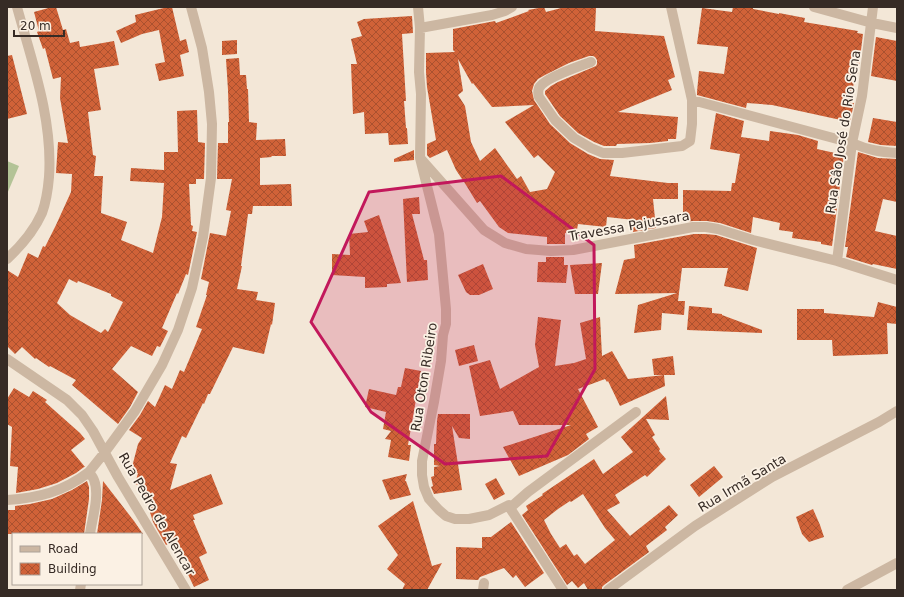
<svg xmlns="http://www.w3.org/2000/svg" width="904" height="597" font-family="'DejaVu Sans',sans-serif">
  <defs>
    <pattern id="building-cross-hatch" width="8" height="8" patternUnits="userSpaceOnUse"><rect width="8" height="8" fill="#d06238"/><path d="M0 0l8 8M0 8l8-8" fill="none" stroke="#aa512f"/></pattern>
  </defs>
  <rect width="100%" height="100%" fill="#f3e7d7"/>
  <path fill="#b3c396" d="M 7,161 L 19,166 L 7,194 Z"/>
  <path fill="url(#building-cross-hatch)" fill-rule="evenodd" d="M 52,7 L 56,7 L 63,30 L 66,29 L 70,43 L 79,41 L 80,47 L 114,41 L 119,65 L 94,69 L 101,110 L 88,112 L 93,155 L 96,156 L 94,176 L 103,176 L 101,213 L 127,222 L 121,240 L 153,253 L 162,217 L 164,183 L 130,181 L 131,168 L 164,170 L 164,152 L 178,152 L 177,111 L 197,110 L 198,142 L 205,143 L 204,179 L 196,179 L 196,184 L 189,184 L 191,225 L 193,226 L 192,231 L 197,232 L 188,275 L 186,274 L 178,294 L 177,293 L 162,328 L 168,331 L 160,347 L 157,346 L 152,356 L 131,346 L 112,369 L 138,392 L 130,407 L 118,424 L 72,385 L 76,380 L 50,366 L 49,367 L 36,358 L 35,359 L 22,347 L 15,354 L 7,346 L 7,270 L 18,277 L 28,253 L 38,258 L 43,246 L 45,247 L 56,225 L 71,192 L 72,174 L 56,173 L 58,142 L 68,143 L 60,98 L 61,77 L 53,79 L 45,48 L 43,49 L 37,32 L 39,31 L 34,12 ZM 69,279 L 77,283 L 78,281 L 111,294 L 111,296 L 123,302 L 108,332 L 105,329 L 101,333 L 70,315 L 57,303 Z
    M 168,7 L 172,7 L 180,41 L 186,39 L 189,52 L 180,55 L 184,76 L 159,81 L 155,64 L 165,62 L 159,30 L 142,34 L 121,43 L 116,31 L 136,22 L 135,15 Z
    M 544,7 L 546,12 L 565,7 L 571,7 L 572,8 L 596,7 L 595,31 L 664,36 L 675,77 L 668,80 L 672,90 L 618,112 L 678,117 L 676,139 L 668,139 L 668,141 L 650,143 L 617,144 L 616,146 L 604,146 L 594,142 L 578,133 L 560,116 L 545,94 L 545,91 L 551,86 L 558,82 L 596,66 L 597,64 L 597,60 L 595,57 L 593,56 L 589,56 L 569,63 L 545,75 L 538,79 L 534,84 L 532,91 L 534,100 L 550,124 L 570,143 L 588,154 L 600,159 L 614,160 L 610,176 L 668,183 L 678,183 L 678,199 L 653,199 L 656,228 L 633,232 L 632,227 L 634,220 L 607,217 L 606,227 L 578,224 L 576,235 L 565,233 L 565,244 L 547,244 L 547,237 L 508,233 L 499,227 L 480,201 L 477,203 L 466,185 L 456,170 L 447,150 L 430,158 L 427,155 L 427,144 L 436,140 L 427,87 L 426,72 L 426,53 L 455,52 L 453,50 L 453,29 L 495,21 L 496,23 L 529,11 L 528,10 ZM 458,59 L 472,84 L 473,83 L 492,107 L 534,105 L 505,122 L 534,158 L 538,155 L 555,172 L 547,189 L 530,192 L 521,176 L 517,179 L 495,148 L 480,161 L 471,142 L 465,106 L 458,95 L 463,91 Z
    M 733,7 L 753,7 L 753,9 L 779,14 L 779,13 L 805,18 L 804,22 L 858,31 L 857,33 L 863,34 L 858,74 L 855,73 L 851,103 L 854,103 L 850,122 L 772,105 L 747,103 L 746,108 L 697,95 L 697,92 L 699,71 L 724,74 L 728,47 L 697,44 L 702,8 L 732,12 Z
    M 412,16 L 413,33 L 402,34 L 406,101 L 404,101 L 406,128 L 407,128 L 408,144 L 389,145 L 388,133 L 365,134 L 364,112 L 353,114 L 351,64 L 357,64 L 351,39 L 362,36 L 357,22 L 364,19 Z
    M 876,37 L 897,41 L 897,81 L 871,76 Z
    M 237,40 L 237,54 L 222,55 L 222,41 Z
    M 12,55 L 27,114 L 7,119 L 7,56 Z
    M 239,58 L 240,75 L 246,75 L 247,89 L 248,89 L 249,122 L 257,123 L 256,140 L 285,139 L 286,156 L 271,156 L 272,157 L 260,158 L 260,185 L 291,184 L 292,206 L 253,206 L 252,214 L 248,214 L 241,266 L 242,266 L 237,289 L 258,292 L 256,300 L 275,303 L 272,325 L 271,324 L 264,354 L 233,347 L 210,394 L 208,394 L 204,404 L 203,403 L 186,438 L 182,436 L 170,463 L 177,464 L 170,490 L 211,474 L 223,504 L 193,515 L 195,520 L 193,520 L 207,553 L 199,557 L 209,580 L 194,587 L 184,566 L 187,564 L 177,540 L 166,545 L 153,522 L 142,486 L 135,484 L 138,473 L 131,471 L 138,444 L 142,438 L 129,430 L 140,415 L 148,401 L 155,407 L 165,385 L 172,389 L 180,370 L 184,372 L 202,329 L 196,327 L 207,295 L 206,295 L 209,282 L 201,279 L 210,233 L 226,236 L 231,211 L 226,210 L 232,179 L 217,179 L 218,143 L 228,143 L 228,122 L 229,122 L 228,90 L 226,59 Z
    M 716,113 L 744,121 L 741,137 L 769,141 L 770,131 L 798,135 L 818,141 L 817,149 L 844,155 L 832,246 L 821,244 L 821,242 L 792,238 L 793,232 L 779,230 L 780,223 L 753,217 L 751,233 L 720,223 L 707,221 L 693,221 L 683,222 L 683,190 L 731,191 L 732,183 L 735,183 L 740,154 L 710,149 Z
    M 873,118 L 897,122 L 897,146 L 881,145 L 868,142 Z
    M 414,150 L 414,160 L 394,162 L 394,159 Z
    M 858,152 L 878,158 L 897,159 L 897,202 L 883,199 L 875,231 L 897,236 L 897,269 L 873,264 L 872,265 L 846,257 L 848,247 L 845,247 Z
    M 419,197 L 420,214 L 412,214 L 424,260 L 427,260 L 428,280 L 407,282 L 403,199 Z
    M 379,215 L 401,283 L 387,284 L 387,287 L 365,288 L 365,277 L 332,275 L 332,254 L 350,255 L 349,234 L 368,232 L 364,221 Z
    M 694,234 L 705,234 L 716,235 L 757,248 L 748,291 L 724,286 L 728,268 L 682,268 L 678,301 L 685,301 L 684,315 L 662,313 L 661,330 L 634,333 L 638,305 L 677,293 L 615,294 L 624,260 L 635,258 L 634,245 Z
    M 546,257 L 564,257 L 564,265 L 568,265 L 566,283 L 537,282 L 538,262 L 546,262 Z
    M 602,263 L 598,294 L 575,294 L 570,265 Z
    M 483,264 L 493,289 L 479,295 L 470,295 L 466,292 L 458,275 Z
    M 878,302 L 897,307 L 897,324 L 887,323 L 888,354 L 833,356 L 832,340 L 797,340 L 797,309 L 824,309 L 824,313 L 874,317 Z
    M 689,306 L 712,308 L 712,313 L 722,314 L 722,315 L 762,330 L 762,333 L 687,330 Z
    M 538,317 L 561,320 L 555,366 L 574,363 L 586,359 L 580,323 L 600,317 L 602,356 L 612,351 L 628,379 L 664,375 L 665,386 L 620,406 L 608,381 L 607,382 L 605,379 L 578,389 L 598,427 L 586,434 L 589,439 L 568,455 L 519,476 L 503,447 L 571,425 L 519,425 L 513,411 L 480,416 L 469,366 L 490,360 L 500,389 L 539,367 L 535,345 Z
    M 474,345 L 478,361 L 459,366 L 455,350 Z
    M 673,356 L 675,375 L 654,375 L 652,359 Z
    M 405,368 L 421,371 L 408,445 L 411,445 L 409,461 L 388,457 L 391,440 L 385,439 L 391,431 L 383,429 L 386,412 L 365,407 L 369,389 L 396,395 L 398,387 L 401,387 Z
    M 14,388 L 29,397 L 33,391 L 47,400 L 45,402 L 80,433 L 85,439 L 71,450 L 85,467 L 84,467 L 76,473 L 57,483 L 38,489 L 16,493 L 18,467 L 10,466 L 12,427 L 7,424 L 7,399 Z
    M 666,396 L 669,420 L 646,419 L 655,435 L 652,437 L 660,449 L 659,451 L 666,459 L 647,477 L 645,475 L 615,495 L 620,503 L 607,510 L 630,536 L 669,505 L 678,515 L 665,527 L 667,530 L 646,546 L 649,552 L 604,585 L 602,587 L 602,590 L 588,590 L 584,583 L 578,588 L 572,581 L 567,585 L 522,515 L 528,510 L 526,506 L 543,495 L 542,494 L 594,459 L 603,474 L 633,452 L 621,437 ZM 583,494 L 605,528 L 615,540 L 585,564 L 577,554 L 574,556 L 566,544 L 560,548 L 551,534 L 544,520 L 558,509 L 570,501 L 571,502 Z
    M 438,414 L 470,414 L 470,439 L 459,438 L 452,426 L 462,490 L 434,494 L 431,487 L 433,486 L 431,477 L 434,476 L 434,467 L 440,466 L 434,465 L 434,444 L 436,444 L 437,421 Z
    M 714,466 L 723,477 L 699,497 L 690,485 Z
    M 407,474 L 405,481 L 406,481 L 411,495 L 390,500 L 382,480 Z
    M 496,478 L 505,494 L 494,500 L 485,484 Z
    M 87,481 L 89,487 L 89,499 L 84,534 L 7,534 L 7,510 L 15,510 L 15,506 L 30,504 L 52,499 L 72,490 Z
    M 103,481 L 134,521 L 143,534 L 97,534 L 102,500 Z
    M 413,501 L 432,566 L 442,563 L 427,590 L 402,590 L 405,584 L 387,569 L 398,555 L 378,526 Z
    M 813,509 L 820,525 L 824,537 L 809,542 L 802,534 L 796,517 Z
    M 511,522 L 544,573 L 525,587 L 516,575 L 513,578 L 504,568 L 480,577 L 478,580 L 456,579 L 456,547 L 482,548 L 482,537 L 491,537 Z"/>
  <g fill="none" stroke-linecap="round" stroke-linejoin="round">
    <path stroke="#ccb7a2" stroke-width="10" d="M 418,7 L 420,28 L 419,72 L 421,94 L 420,158 L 439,234 L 446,309 L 446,324 L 443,335 L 441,361 L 434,402 L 422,461 L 422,475 L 424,487 L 429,499 L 439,510 L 446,516 L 455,519 L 469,519 L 489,515 L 509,505 L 510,508 L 528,492 L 636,412
      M 814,7 L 872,23 L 897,28
      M 420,28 L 492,15 L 505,11 L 512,7
      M 591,62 C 580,66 544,78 539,88 C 538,91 538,94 539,97 L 555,120 L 574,138 L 591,148 L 603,153 L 622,153 L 682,146 L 690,141 L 692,124 L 692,100 L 671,7
      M 692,100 L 852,143 C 868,150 880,152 897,153
      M 421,159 L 484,230 L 505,243 L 526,249 L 551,251 L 573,250 L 693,227 L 706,227 L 718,229 L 753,240 L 837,261 L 897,280
      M 7,259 C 21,246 34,231 42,213 C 46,202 48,189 49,177 C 53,119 32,62 17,7
      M 837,261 L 852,143 L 862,96 L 873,7
      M 7,359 L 67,400 L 82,415 L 93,431 L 118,477 L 186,590
      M 7,500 C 38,498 63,492 89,472
      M 510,508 L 563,590
      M 90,534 C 92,519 100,495 94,480 C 93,477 91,475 89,472 L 105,452 L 135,411 L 162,365 L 178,330 L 192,288 L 203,237 L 211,178 L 212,124 L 209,92 L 202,48 L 191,7
      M 80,590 L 81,584
      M 483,590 L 484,583
      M 608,590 L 695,526 L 772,477 L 879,422 L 897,411
      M 847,590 L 897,563"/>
  </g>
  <path fill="#c2185b" fill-opacity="0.2" stroke="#c2185b" stroke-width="3" stroke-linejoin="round" d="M 501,176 L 594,245 L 595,369 L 547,456 L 445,464 L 371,412 L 311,322 L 369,192 Z"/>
  <g text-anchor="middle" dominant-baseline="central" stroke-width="3.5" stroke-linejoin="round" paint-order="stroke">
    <g font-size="13" fill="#362b25" stroke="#fbf1e4">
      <text transform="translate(843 132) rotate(-81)">Rua Sâo José do Rio Sena</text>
      <text transform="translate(629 226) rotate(-10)">Travessa Pajussara</text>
      <text transform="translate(424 377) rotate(-81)">Rua Oton Ribeiro</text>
      <text transform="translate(742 483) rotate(-31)">Rua Irmã Santa</text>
      <text transform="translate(157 514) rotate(60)">Rua Pedro de Alencar</text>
    </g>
  </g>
  <rect width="904" height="597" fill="none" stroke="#362b25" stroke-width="16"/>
  <rect x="12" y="533" width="130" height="52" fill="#fbf1e4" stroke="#aca298"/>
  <rect x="20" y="546" width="20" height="6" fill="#ccb7a2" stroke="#aca298"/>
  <text x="48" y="553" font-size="12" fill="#362b25">Road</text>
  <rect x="20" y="563" width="20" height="12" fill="url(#building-cross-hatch)" stroke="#aca298"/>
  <text x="48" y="573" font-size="12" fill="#362b25">Building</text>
  <path d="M14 30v6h50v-6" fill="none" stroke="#362b25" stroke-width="2"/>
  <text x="20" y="30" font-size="12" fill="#362b25" stroke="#fbf1e4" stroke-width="3" paint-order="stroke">20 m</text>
</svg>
